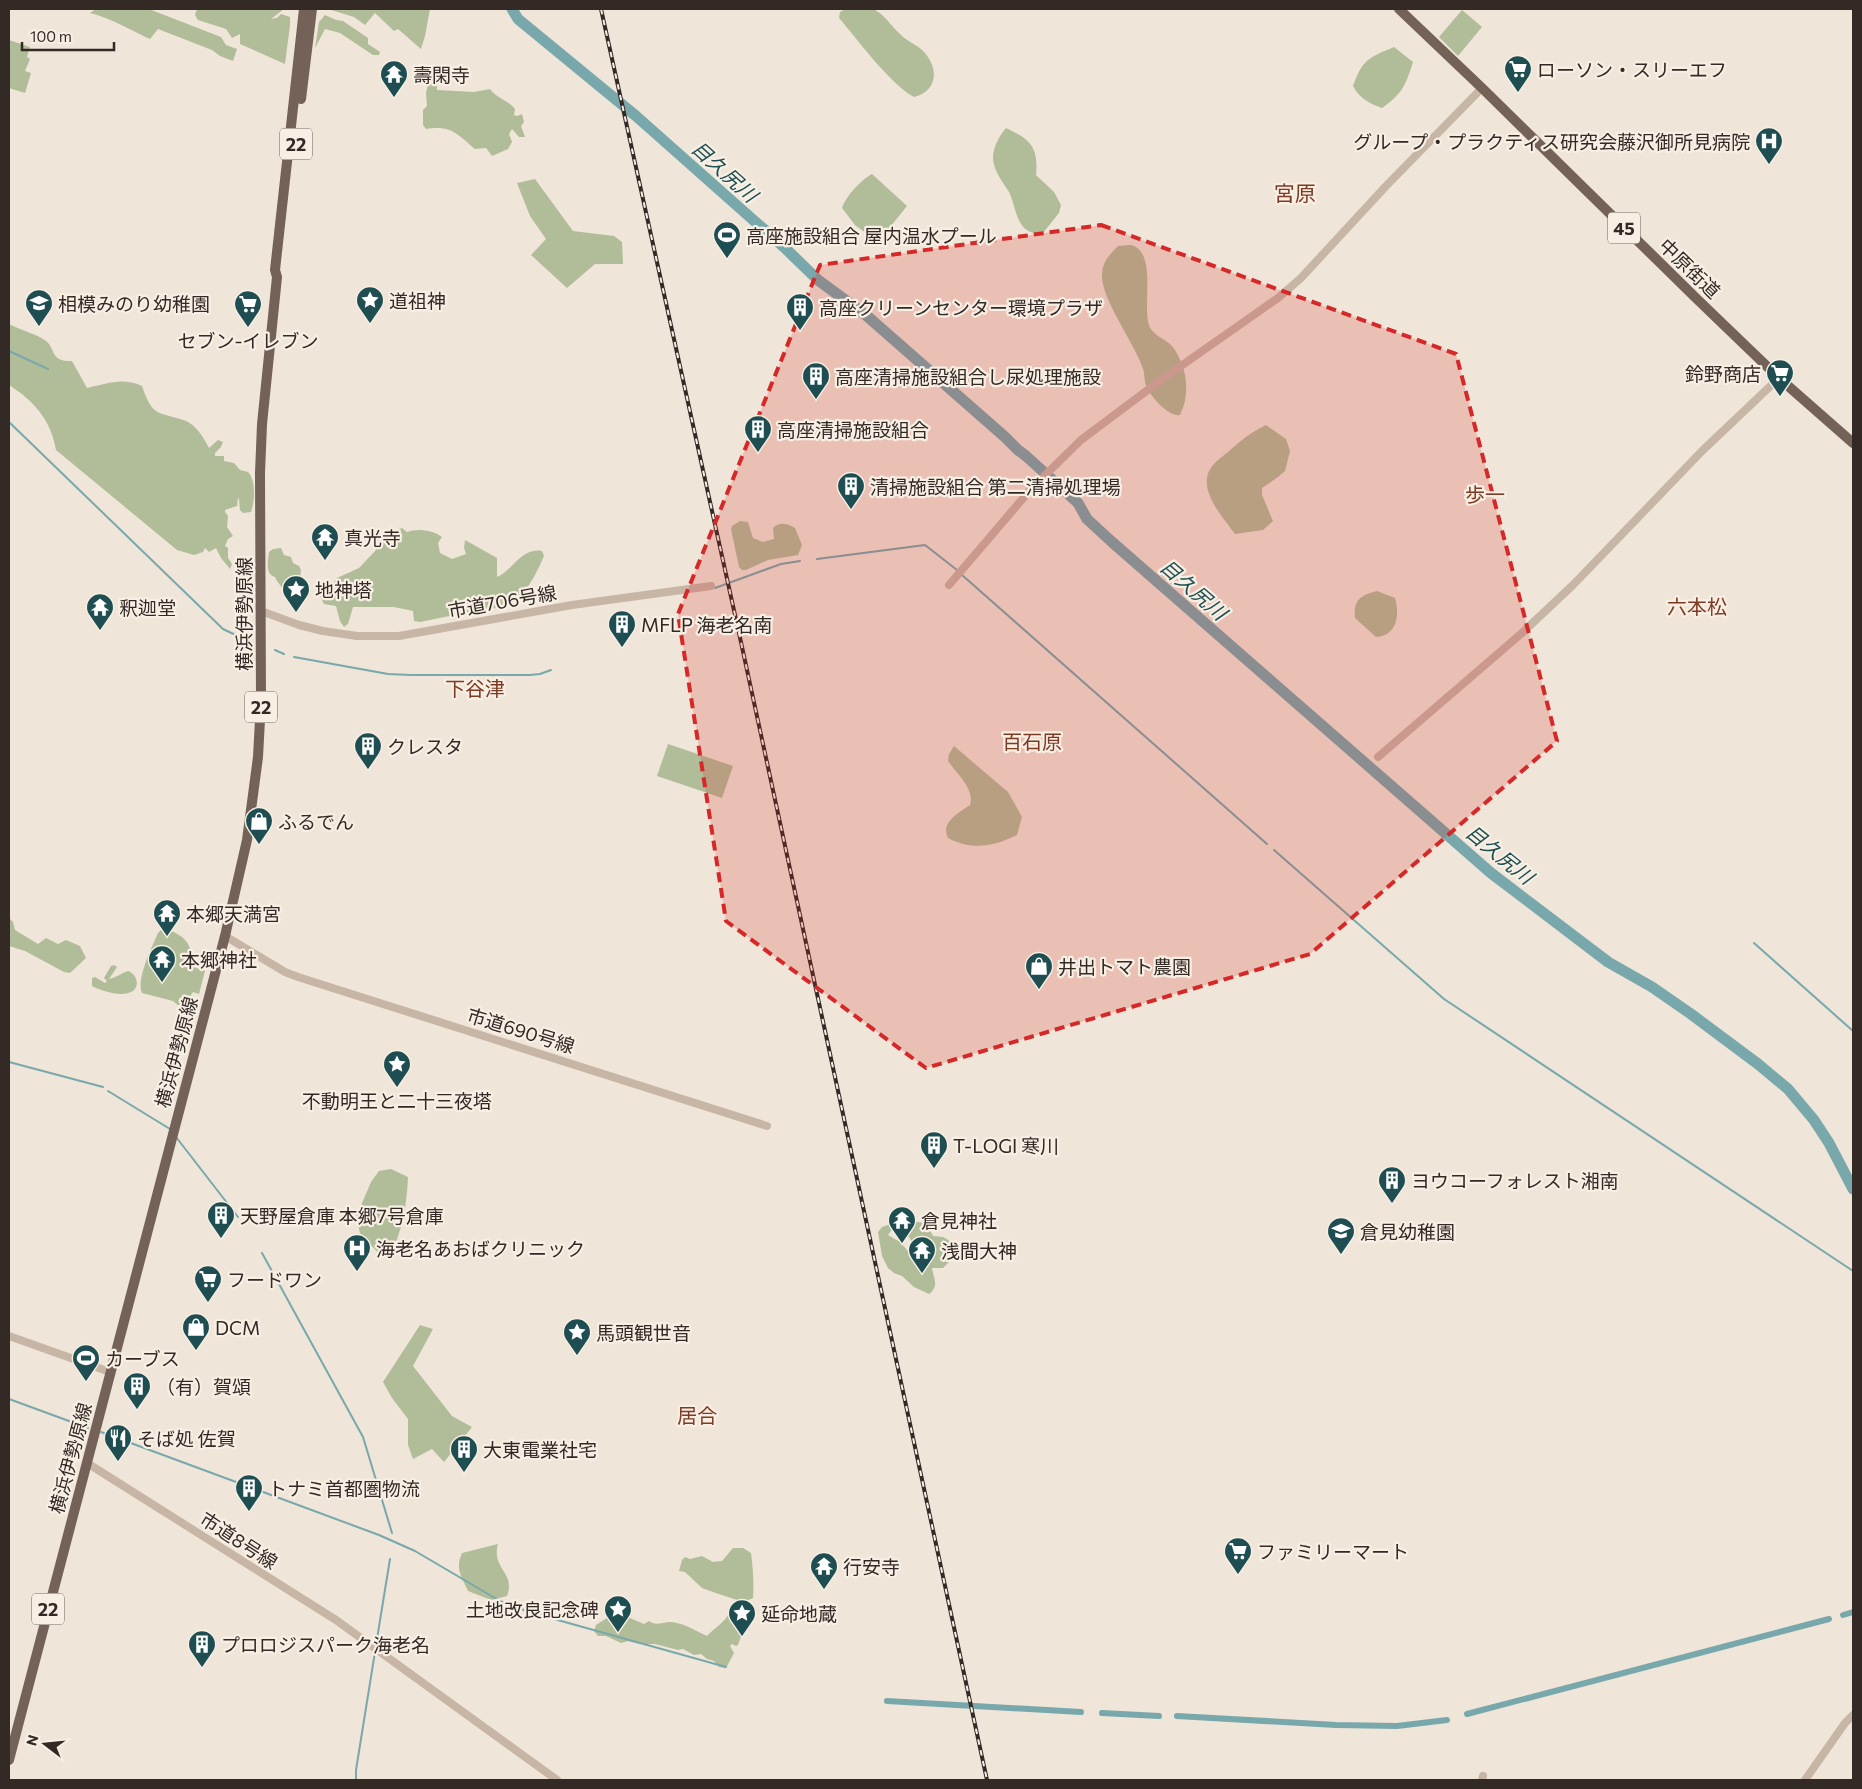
<svg xmlns="http://www.w3.org/2000/svg" width="1862" height="1789" font-family="Commissioner,'Noto Sans JP',sans-serif">
  <rect width="100%" height="100%" fill="#efe5d8"/>
  <path fill="#b1bd99" fill-rule="evenodd" d="M 96,9 L 149,9 L 221,37 L 226,45 L 237,49 L 233,61 L 220,56 L 212,50 L 158,29 L 150,39 C 130,30 111,18 90,13 Z
    M 197,9 L 284,9 L 271,19 L 277,18 L 281,14 L 290,17 L 290,25 L 285,64 L 240,44 L 240,34 L 232,38 L 226,29 L 198,20 L 195,15 Z
    M 328,9 L 430,9 L 425,36 L 421,49 L 398,29 L 394,31 L 375,13 L 365,25 L 354,17 Z
    M 845,9 C 854,9 867,6 875,10 C 885,15 892,27 900,34 C 906,41 916,44 922,50 C 939,66 939,91 914,97 C 890,84 858,40 839,18 L 840,12 Z
    M 1462,10 L 1482,27 L 1458,56 L 1439,37 Z
    M 325,15 L 336,20 L 343,21 L 368,38 L 368,44 L 380,52 L 379,55 L 373,55 L 340,33 L 325,29 L 315,48 L 319,22 Z
    M 9,40 L 30,47 L 27,57 L 30,59 L 25,71 L 31,73 L 25,93 L 9,88 Z
    M 1394,47 L 1413,62 C 1406,85 1402,94 1382,108 C 1370,104 1358,97 1353,86 C 1363,59 1368,58 1394,47 Z
    M 428,84 L 437,84 L 437,90 L 474,92 L 490,89 C 496,98 508,100 515,109 L 514,115 L 517,116 L 522,114 L 524,122 L 521,126 L 525,137 L 519,137 L 512,129 L 509,134 L 512,142 L 508,149 L 492,156 L 486,148 L 475,149 C 457,134 451,125 426,129 L 423,125 L 423,110 L 427,106 L 426,93 Z
    M 1006,128 C 1029,139 1039,146 1036,175 L 1054,192 L 1061,205 L 1059,213 L 1043,233 C 1016,237 1017,208 1009,192 C 1002,181 993,170 993,157 C 993,147 1000,135 1006,128 Z
    M 872,174 L 907,206 L 878,242 L 855,225 L 842,208 C 846,196 861,180 872,174 Z
    M 535,179 L 573,231 L 614,236 L 622,242 L 623,264 L 595,264 L 567,288 L 531,255 L 546,239 L 530,216 L 517,183 Z
    M 1118,246 C 1123,246 1130,244 1134,246 C 1158,257 1140,313 1151,329 C 1156,337 1167,340 1172,346 C 1187,365 1191,394 1180,415 C 1169,417 1152,398 1147,388 C 1144,382 1145,375 1143,369 C 1135,344 1101,299 1102,275 C 1102,262 1110,254 1118,246 Z
    M 9,324 C 18,329 39,335 46,341 C 56,349 50,362 72,361 L 87,388 C 108,384 121,377 142,386 C 153,419 159,411 186,421 C 196,425 204,438 209,448 L 218,440 L 223,442 L 221,447 L 215,453 L 215,456 L 224,456 L 224,461 L 234,463 L 240,470 L 248,472 C 256,480 255,501 251,512 L 243,513 L 240,510 L 239,499 L 238,498 L 237,506 L 225,510 L 225,512 L 228,516 L 227,527 L 233,536 L 228,539 L 225,546 L 228,548 L 228,558 L 232,564 L 230,569 L 221,558 L 216,548 L 209,552 L 205,548 L 203,552 L 194,555 L 177,550 L 56,450 C 51,420 34,401 9,385 Z
    M 1266,425 L 1286,439 L 1290,451 L 1285,471 L 1278,477 L 1262,488 L 1262,495 L 1273,521 L 1263,530 L 1235,534 C 1223,517 1194,487 1213,465 C 1217,460 1223,456 1228,452 C 1240,441 1251,432 1266,425 Z
    M 740,521 L 748,522 L 753,538 L 763,542 L 774,539 L 773,528 C 780,521 788,524 795,528 L 802,545 L 798,555 L 768,560 L 746,570 L 742,570 L 739,567 L 731,529 L 732,526 Z
    M 402,528 L 407,532 C 417,528 433,530 442,537 L 438,543 L 440,553 L 452,559 L 466,554 L 464,548 L 465,540 L 497,558 L 497,577 C 513,570 522,547 542,551 L 544,556 C 534,579 519,611 489,608 L 420,622 L 414,621 L 413,611 L 394,607 L 353,607 L 348,624 L 344,627 L 340,621 L 336,606 L 324,604 L 319,594 L 321,589 L 325,587 L 330,588 L 337,578 L 359,568 L 376,550 L 374,545 L 377,539 L 386,539 L 391,533 Z
    M 281,548 L 284,555 L 291,557 L 293,563 L 299,566 L 301,570 L 298,595 L 288,594 C 283,588 278,584 275,577 C 265,575 268,561 269,552 L 273,549 Z
    M 1377,591 L 1395,598 C 1400,615 1397,636 1376,637 L 1355,618 C 1353,600 1361,595 1377,591 Z
    M 668,744 L 733,766 L 722,798 L 657,776 Z
    M 954,746 L 1008,792 L 1022,817 L 1017,835 C 995,846 972,851 948,838 C 940,822 959,813 970,805 C 975,789 957,774 948,761 L 949,754 Z
    M 9,918 L 13,922 L 15,930 L 38,944 L 46,938 L 58,944 L 66,940 L 80,946 L 86,958 L 70,973 L 64,972 L 25,951 L 9,946 Z
    M 162,929 C 173,930 188,938 190,949 C 191,954 189,960 188,965 L 205,971 L 199,994 L 193,992 L 184,1005 L 178,1005 L 173,1001 L 142,993 C 136,979 152,947 158,933 Z
    M 114,965 L 117,967 L 109,979 C 116,978 121,973 128,971 C 137,974 141,987 131,992 C 121,997 101,991 92,986 L 92,978 L 95,977 L 105,983 L 107,981 L 104,978 L 111,966 Z
    M 391,1169 L 408,1177 C 407,1204 402,1235 388,1258 L 382,1257 L 360,1233 L 356,1217 L 371,1182 L 379,1171 Z
    M 899,1213 L 903,1216 C 903,1231 910,1221 918,1222 C 925,1222 931,1231 933,1236 L 943,1237 L 950,1241 L 952,1245 L 948,1252 L 949,1262 L 943,1268 L 932,1268 C 933,1277 940,1286 929,1294 L 914,1287 L 902,1276 L 894,1273 L 888,1268 L 882,1256 L 878,1232 L 882,1227 L 888,1225 L 893,1218 ZM 893,1228 L 901,1236 L 909,1237 L 912,1242 L 918,1247 C 919,1256 929,1259 928,1266 L 925,1268 L 921,1266 L 900,1242 L 888,1235 Z
    M 420,1325 L 433,1329 L 413,1366 L 452,1416 L 472,1427 L 444,1462 L 432,1449 L 413,1459 L 408,1445 L 408,1419 L 392,1398 L 383,1382 Z
    M 498,1544 C 491,1569 516,1572 507,1596 L 491,1600 L 468,1591 C 461,1576 455,1568 462,1553 Z
    M 733,1548 L 743,1548 L 751,1553 C 753,1568 754,1583 753,1598 L 746,1601 L 740,1601 L 713,1592 L 702,1588 L 685,1572 L 679,1571 L 682,1560 L 685,1557 L 690,1559 L 702,1556 L 713,1562 L 722,1561 Z
    M 619,1599 L 627,1606 L 627,1615 L 630,1618 L 644,1624 L 649,1621 C 656,1627 664,1621 672,1622 C 686,1624 696,1631 707,1636 C 714,1628 724,1623 728,1615 L 734,1613 L 744,1616 L 745,1625 L 738,1645 L 736,1646 L 732,1644 L 730,1646 L 734,1653 L 726,1668 L 719,1667 L 714,1661 L 707,1659 L 701,1654 L 694,1655 L 683,1649 L 678,1650 L 655,1644 L 640,1644 L 628,1641 L 621,1643 L 606,1636 L 598,1636 L 594,1631 L 596,1625 L 610,1616 L 613,1605 Z"/>
  <g fill="none" stroke-linecap="round" stroke-linejoin="round">
    <path stroke="#78a8ab" stroke-width="2" d="M 9,351 L 48,369
      M 9,422 L 223,629 L 244,639
      M 817,559 L 925,545 L 957,570
      M 962,575 L 1267,844
      M 715,588 L 781,564 L 800,561
      M 275,650 L 284,654
      M 294,657 L 388,674 L 411,675 L 530,675 L 540,674 L 551,670
      M 1274,850 L 1444,999 L 1853,1271
      M 1754,943 L 1853,1031
      M 9,1062 L 103,1087
      M 108,1091 L 170,1129
      M 176,1137 L 238,1217
      M 262,1253 L 363,1437 L 392,1533
      M 9,1399 L 88,1428
      M 101,1432 L 379,1535 L 415,1551 L 500,1601 L 529,1612 L 726,1667
      M 376,1645 L 390,1559
      M 356,1780 L 356,1770 L 375,1652"/>
    <path stroke="#78a8ab" stroke-width="6" d="M 1843,1615 L 1853,1612
      M 887,1701 L 1081,1712
      M 1102,1713 L 1159,1716
      M 1467,1714 L 1829,1619
      M 1177,1716 L 1336,1725 L 1397,1726 L 1447,1720"/>
    <path stroke="#78a8ab" stroke-width="11" d="M 512,9 L 518,19 L 636,116 L 786,249 L 818,280 L 867,316 L 1005,437 L 1018,450 L 1026,456 L 1078,503 L 1087,519 L 1112,542 L 1491,873 L 1608,962 L 1652,987 L 1691,1014 L 1758,1064 L 1788,1089 L 1814,1120 L 1829,1143 L 1853,1189"/>
    <path stroke="#c7b5a5" stroke-width="8" d="M 949,585 L 1031,489 L 1081,440 L 1161,380 L 1278,298 L 1301,278 L 1387,185 L 1482,88
      M 261,611 L 299,625 L 323,631 L 357,636 L 399,636 L 572,605 L 711,586
      M 1378,757 L 1522,633 L 1573,585 L 1702,451 L 1779,378
      M 225,936 L 285,972 L 298,977 L 767,1126
      M 9,1336 L 110,1372
      M 87,1463 L 336,1620 L 557,1780
      M 1482,1780 L 1483,1776
      M 1805,1780 L 1845,1723 L 1853,1715"/>
    <path stroke="#746157" stroke-width="10" d="M 1399,9 L 1482,88 L 1699,301 L 1779,378 L 1853,443
      M 301,99 L 312,9
      M 9,1760 L 225,936 L 247,840 L 258,757 L 261,701 L 260,473 L 262,424 L 277,277 L 275,270 L 304,9"/>
    <g stroke="#332a26" stroke-width="4">
      <path id="rail" d="M 601,9 L 739,633 L 987,1780"/>
    </g>
    <use href="#rail" stroke="#f8efe4" stroke-width="2" stroke-dasharray="5.5" stroke-linecap="butt"/>
  </g>
  <path fill="#d62828" fill-opacity="0.2" stroke="#d62828" stroke-width="4" stroke-dasharray="10 6" stroke-linejoin="round" d="M 1101,225 L 1456,354 L 1557,741 L 1310,954 L 926,1068 L 726,921 L 678,614 L 820,265 Z"/>
  <defs>
    <g id="supermarket-pin" transform="scale(1.4375)"><path d="M0 17L-7.5 6A9.5 9.5 0 1 1 7.5 6Z" fill="#1e4e52" stroke="#f8efe4"/><path d="M-6-5.5h2.5l.6 2H6L4.5 2H-2.5L-4.4-4H-6ZM-1.5 3.2a1.3 1.3 0 1 0 .1 0ZM3 3.2a1.3 1.3 0 1 0 .1 0Z" fill="#fff"/></g>
    <g id="temple-pin" transform="scale(1.4375)"><path d="M0 17L-7.5 6A9.5 9.5 0 1 1 7.5 6Z" fill="#1e4e52" stroke="#f8efe4"/><path d="M0-6L5-2H3V0L6.5 2.5H4V6H1.5V3h-3V6H-4V2.5H-6.5L-3 0V-2H-5Z" fill="#fff"/></g>
    <g id="hospital-pin" transform="scale(1.4375)"><path d="M0 17L-7.5 6A9.5 9.5 0 1 1 7.5 6Z" fill="#1e4e52" stroke="#f8efe4"/><path d="M-5-5h3v3.5h4V-5h3V5h-3V1.5h-4V5h-3Z" fill="#fff"/></g>
    <g id="stadium-pin" transform="scale(1.4375)"><path d="M0 17L-7.5 6A9.5 9.5 0 1 1 7.5 6Z" fill="#1e4e52" stroke="#f8efe4"/><path d="M0-5a6.5 5 0 1 0 0 10a6.5 5 0 1 0 0-10ZM-3.5-1.8h7v3.6h-7Z" fill="#fff"/></g>
    <g id="sight-pin" transform="scale(1.4375)"><path d="M0 17L-7.5 6A9.5 9.5 0 1 1 7.5 6Z" fill="#1e4e52" stroke="#f8efe4"/><path d="M0-6L1.8-2.2L6-1.7L2.9 1.2L3.7 5.4L0 3.3L-3.7 5.4L-2.9 1.2L-6-1.7L-1.8-2.2Z" fill="#fff"/></g>
    <g id="school-pin" transform="scale(1.4375)"><path d="M0 17L-7.5 6A9.5 9.5 0 1 1 7.5 6Z" fill="#1e4e52" stroke="#f8efe4"/><path d="M0-5L7-2L0 1L-7-2ZM-4 1L0 2.5L4 1V4Q0 6-4 4Z" fill="#fff"/></g>
    <g id="building-pin" transform="scale(1.4375)"><path d="M0 17L-7.5 6A9.5 9.5 0 1 1 7.5 6Z" fill="#1e4e52" stroke="#f8efe4"/><path d="M-4-6H4V6H1V3H-1V6H-4ZM-2.5-4.3h1.7v1.8h-1.7ZM.8-4.3h1.7v1.8H.8ZM-2.5-1h1.7V.8h-1.7ZM.8-1h1.7V.8H.8Z" fill="#fff"/></g>
    <g id="shop-pin" transform="scale(1.4375)"><path d="M0 17L-7.5 6A9.5 9.5 0 1 1 7.5 6Z" fill="#1e4e52" stroke="#f8efe4"/><path d="M-5-2.5h2.3a2.7 3.5 0 0 1 5.4 0H5L5.5 6h-11ZM-1.5-2.5h3a1.5 2.3 0 0 0-3 0Z" fill="#fff"/></g>
    <g id="restaurant-pin" transform="scale(1.4375)"><path d="M0 17L-7.5 6A9.5 9.5 0 1 1 7.5 6Z" fill="#1e4e52" stroke="#f8efe4"/><path d="M-5-6h1v4h1v-4h1v4h1v-4h1v5L-1.5 .5V6h-2V.5L-5-1ZM5-6V6H3V1.5H1.5Q1.5-4 5-6Z" fill="#fff"/></g>
  </defs>
  <g fill-rule="evenodd">
    <use href="#supermarket-pin" x="1518" y="69"/>
    <use href="#temple-pin" x="394" y="74"/>
    <use href="#hospital-pin" x="1769" y="141"/>
    <use href="#stadium-pin" x="727" y="235"/>
    <use href="#sight-pin" x="370" y="300"/>
    <use href="#school-pin" x="39" y="303"/>
    <use href="#supermarket-pin" x="248" y="304"/>
    <use href="#building-pin" x="800" y="307"/>
    <use href="#supermarket-pin" x="1780" y="373"/>
    <use href="#building-pin" x="816" y="376"/>
    <use href="#building-pin" x="758" y="429"/>
    <use href="#building-pin" x="851" y="486"/>
    <use href="#temple-pin" x="325" y="537"/>
    <use href="#sight-pin" x="296" y="589"/>
    <use href="#temple-pin" x="100" y="607"/>
    <use href="#building-pin" x="622" y="624"/>
    <use href="#building-pin" x="368" y="746"/>
    <use href="#shop-pin" x="259" y="821"/>
    <use href="#temple-pin" x="167" y="913"/>
    <use href="#temple-pin" x="162" y="959"/>
    <use href="#shop-pin" x="1039" y="966"/>
    <use href="#sight-pin" x="397" y="1064"/>
    <use href="#building-pin" x="934" y="1145"/>
    <use href="#building-pin" x="1392" y="1180"/>
    <use href="#building-pin" x="221" y="1215"/>
    <use href="#temple-pin" x="902" y="1220"/>
    <use href="#school-pin" x="1341" y="1231"/>
    <use href="#hospital-pin" x="357" y="1248"/>
    <use href="#temple-pin" x="922" y="1250"/>
    <use href="#supermarket-pin" x="208" y="1279"/>
    <use href="#shop-pin" x="196" y="1327"/>
    <use href="#sight-pin" x="577" y="1332"/>
    <use href="#stadium-pin" x="86" y="1358"/>
    <use href="#building-pin" x="137" y="1386"/>
    <use href="#restaurant-pin" x="118" y="1438"/>
    <use href="#building-pin" x="464" y="1449"/>
    <use href="#building-pin" x="249" y="1488"/>
    <use href="#supermarket-pin" x="1238" y="1551"/>
    <use href="#temple-pin" x="824" y="1566"/>
    <use href="#sight-pin" x="618" y="1609"/>
    <use href="#sight-pin" x="742" y="1613"/>
    <use href="#building-pin" x="202" y="1644"/>
  </g>
  <g text-anchor="middle" dominant-baseline="central" stroke-width="4.5" stroke-linejoin="round" paint-order="stroke">
    <g fill="#f8efe4" stroke="#6e655f" stroke-width="1">
      <rect x="280" y="128.5" width="32" height="31" rx="4"/>
      <rect x="1608" y="212.5" width="32" height="31" rx="4"/>
      <rect x="245" y="691.5" width="32" height="31" rx="4"/>
      <rect x="32" y="1593.5" width="32" height="31" rx="4"/>
    </g>
    <g font-size="18" font-weight="bold" fill="#332a26">
      <text x="296" y="144">22</text>
      <text x="1624" y="228">45</text>
      <text x="261" y="707">22</text>
      <text x="48" y="1609">22</text>
    </g>
    <g font-size="19" fill="#332a26" stroke="#f8efe4" text-anchor="start">
      <text x="1537" y="69">ローソン・スリーエフ</text>
      <text x="413" y="74">壽閑寺</text>
      <text x="1750" y="141" text-anchor="end">グループ・プラクティス研究会藤沢御所見病院</text>
      <text x="746" y="235">高座施設組合 屋内温水プール</text>
      <text x="389" y="300">道祖神</text>
      <text x="58" y="303">相模みのり幼稚園</text>
      <text x="819" y="307">高座クリーンセンター環境プラザ</text>
      <text x="248" y="340" text-anchor="middle">セブン-イレブン</text>
      <text x="1761" y="373" text-anchor="end">鈴野商店</text>
      <text x="835" y="376">高座清掃施設組合し尿処理施設</text>
      <text x="777" y="429">高座清掃施設組合</text>
      <text x="870" y="486">清掃施設組合 第二清掃処理場</text>
      <text x="344" y="537">真光寺</text>
      <text x="315" y="589">地神塔</text>
      <text x="119" y="607">釈迦堂</text>
      <text x="641" y="624">MFLP 海老名南</text>
      <text x="387" y="746">クレスタ</text>
      <text x="278" y="821">ふるでん</text>
      <text x="186" y="913">本郷天満宮</text>
      <text x="181" y="959">本郷神社</text>
      <text x="1058" y="966">井出トマト農園</text>
      <text x="397" y="1100" text-anchor="middle">不動明王と二十三夜塔</text>
      <text x="953" y="1145">T-LOGI 寒川</text>
      <text x="1411" y="1180">ヨウコーフォレスト湘南</text>
      <text x="240" y="1215">天野屋倉庫 本郷7号倉庫</text>
      <text x="921" y="1220">倉見神社</text>
      <text x="1360" y="1231">倉見幼稚園</text>
      <text x="376" y="1248">海老名あおばクリニック</text>
      <text x="941" y="1250">浅間大神</text>
      <text x="227" y="1279">フードワン</text>
      <text x="215" y="1327">DCM</text>
      <text x="596" y="1332">馬頭観世音</text>
      <text x="105" y="1358">カーブス</text>
      <text x="156" y="1386">（有）賀頌</text>
      <text x="137" y="1438">そば処 佐賀</text>
      <text x="483" y="1449">大東電業社宅</text>
      <text x="268" y="1488">トナミ首都圏物流</text>
      <text x="1257" y="1551">ファミリーマート</text>
      <text x="843" y="1566">行安寺</text>
      <text x="599" y="1609" text-anchor="end">土地改良記念碑</text>
      <text x="761" y="1613">延命地蔵</text>
      <text x="221" y="1644">プロロジスパーク海老名</text>
    </g>
    <g font-size="19" fill="#332a26" stroke="#f8efe4">
      <text transform="translate(1690 268) rotate(44)">中原街道</text>
      <text transform="translate(502 601) rotate(-10)">市道706号線</text>
      <text transform="translate(243 614) rotate(-90)">横浜伊勢原線</text>
      <text transform="translate(521 1030) rotate(17)">市道690号線</text>
      <text transform="translate(176 1052) rotate(-75)">横浜伊勢原線</text>
      <text transform="translate(70 1458) rotate(-75)">横浜伊勢原線</text>
      <text transform="translate(239 1540) rotate(33)">市道8号線</text>
    </g>
    <g font-size="20" font-style="italic" fill="#1e4e52" stroke="#f8efe4">
      <text transform="translate(725 171) rotate(42)">目久尻川</text>
      <text transform="translate(1194 589) rotate(41)">目久尻川</text>
      <text transform="translate(1500 854) rotate(39)">目久尻川</text>
    </g>
    <g font-size="20" fill="#7e3a23" stroke="#f8efe4">
      <text x="1485" y="494">歩一</text>
      <text x="1697" y="606">六本松</text>
      <text x="475" y="688">下谷津</text>
      <text x="1032" y="741">百石原</text>
      <text x="697" y="1415">居合</text>
    </g>
    <g font-size="21" fill="#7e3a23" stroke="#f8efe4">
      <text x="1295" y="192">宮原</text>
    </g>
  </g>
  <rect width="1862" height="1789" fill="none" stroke="#332a26" stroke-width="20"/>
  <g transform="translate(45 1744) rotate(286)" stroke="#f8efe4" stroke-width="4" paint-order="stroke">
  <path d="M0-4L9 19L0 12L-9 19Z" fill="#332a26"/>
  <text y="-8" font-size="14" font-weight="bold" text-anchor="middle" fill="#332a26">N</text>
  </g>
  <path d="M22 42v8h92v-8" fill="none" stroke="#332a26" stroke-width="2.5"/>
  <text x="30" y="42" font-size="15" fill="#332a26" stroke="#f8efe4" stroke-width="4" paint-order="stroke">100 m</text>
</svg>
